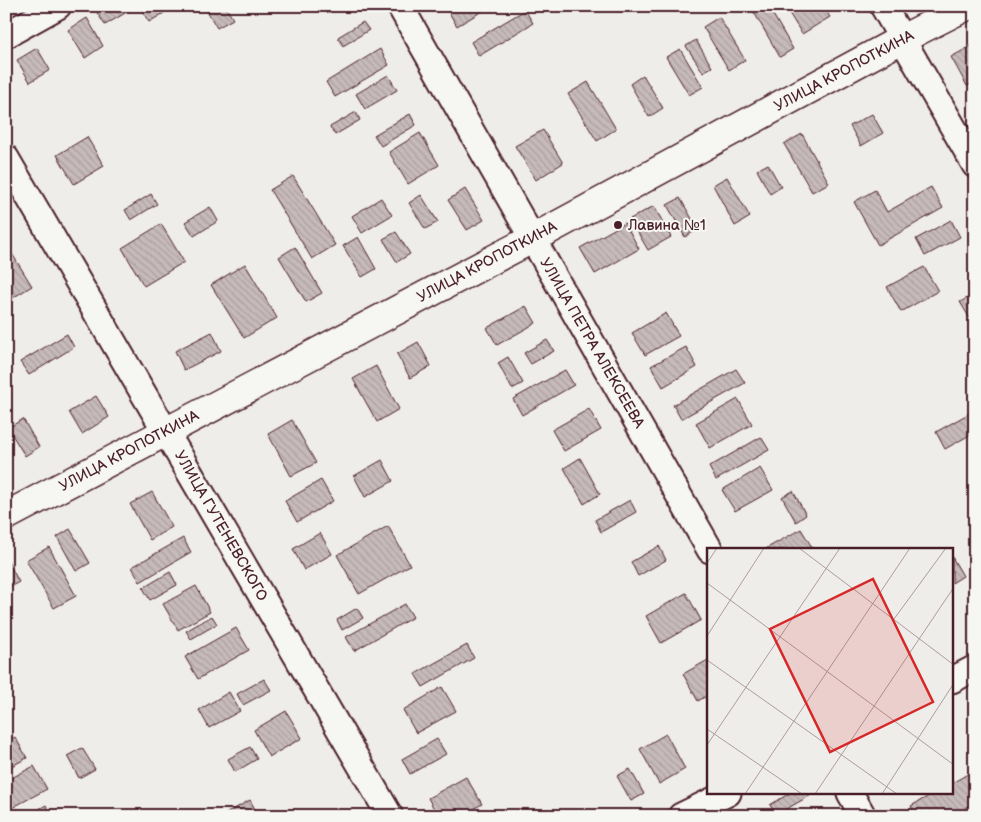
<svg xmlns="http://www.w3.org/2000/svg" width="981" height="822" font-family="'Balsamiq Sans',sans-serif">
  <defs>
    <pattern id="building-back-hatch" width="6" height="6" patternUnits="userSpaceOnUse" patternTransform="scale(1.25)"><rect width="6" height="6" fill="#c6babb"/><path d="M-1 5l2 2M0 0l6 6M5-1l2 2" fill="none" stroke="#ac9fa1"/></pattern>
  </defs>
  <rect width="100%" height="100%" fill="#efedea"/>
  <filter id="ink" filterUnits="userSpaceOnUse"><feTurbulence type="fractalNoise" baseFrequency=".02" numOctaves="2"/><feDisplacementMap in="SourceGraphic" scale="10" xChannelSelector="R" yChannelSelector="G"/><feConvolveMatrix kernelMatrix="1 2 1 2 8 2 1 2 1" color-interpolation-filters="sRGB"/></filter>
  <g filter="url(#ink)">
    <path fill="url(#building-back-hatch)" stroke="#4a1f2b" d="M 105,6 L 130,6 L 132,9 L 105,25 L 96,11 Z
      M 139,6 L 160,6 L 164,13 L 149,22 Z
      M 204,6 L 225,6 L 233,19 L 217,28 Z
      M 445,6 L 491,6 L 457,26 Z
      M 756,6 L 768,6 L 793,49 L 780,57 L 752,9 Z
      M 800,6 L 823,6 L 830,17 L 802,34 L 789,13 Z
      M 525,10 L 533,23 L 479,56 L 471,42 Z
      M 719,17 L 745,60 L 729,70 L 703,27 Z
      M 87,18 L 103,46 L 85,58 L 68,30 Z
      M 363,22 L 369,30 L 343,46 L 338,37 Z
      M 696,40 L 712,67 L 703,72 L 686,46 Z
      M 975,44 L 975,82 L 967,86 L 951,57 Z
      M 37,48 L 50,70 L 30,82 L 17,60 Z
      M 380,49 L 389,65 L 335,97 L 326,82 Z
      M 680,49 L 703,87 L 689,95 L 666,57 Z
      M 388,75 L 397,90 L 365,109 L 356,94 Z
      M 643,75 L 663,108 L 649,117 L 630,84 Z
      M 588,82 L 616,129 L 597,141 L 568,94 Z
      M 356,112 L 360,120 L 335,135 L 330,127 Z
      M 410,114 L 416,125 L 381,146 L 374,135 Z
      M 872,114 L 883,133 L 861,146 L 850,126 Z
      M 543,130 L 563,163 L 536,180 L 515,146 Z
      M 420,133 L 439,165 L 408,184 L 389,152 Z
      M 802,134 L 829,183 L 812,192 L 784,144 Z
      M 87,137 L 104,166 L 74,184 L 57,155 Z
      M 768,164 L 781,187 L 770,194 L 757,170 Z
      M 293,176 L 335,245 L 312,259 L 270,190 Z
      M 727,177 L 750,217 L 735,226 L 713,185 Z
      M 931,187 L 943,208 L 878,245 L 854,202 L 875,190 L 887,212 Z
      M 465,189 L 484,220 L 467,230 L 448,200 Z
      M 151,194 L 157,204 L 131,220 L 125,210 Z
      M 421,195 L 438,222 L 425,229 L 409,203 Z
      M 381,198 L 392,215 L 362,233 L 352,216 Z
      M 680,198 L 698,229 L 685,237 L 667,205 Z
      M 654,206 L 671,237 L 648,250 L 630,219 Z
      M 210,207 L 218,221 L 194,236 L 185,222 Z
      M 951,220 L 960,237 L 925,256 L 916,239 Z
      M 625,223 L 639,249 L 595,274 L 580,248 Z
      M 161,224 L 184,262 L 144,286 L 122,248 Z
      M 396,232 L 410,254 L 397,262 L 383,239 Z
      M 358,237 L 376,269 L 362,277 L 343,246 Z
      M 295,247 L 322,293 L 306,302 L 279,257 Z
      M 11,252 L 32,286 L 6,302 L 6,255 Z
      M 245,264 L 277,318 L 244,338 L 211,285 Z
      M 924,267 L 938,291 L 901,312 L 887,287 Z
      M 975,294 L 975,320 L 972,322 L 960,302 Z
      M 526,306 L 536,323 L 497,345 L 487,328 Z
      M 666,313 L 679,336 L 645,355 L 632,333 Z
      M 212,332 L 221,351 L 184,370 L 175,351 Z
      M 67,334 L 74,347 L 29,375 L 20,362 Z
      M 547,340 L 554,351 L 531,364 L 524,353 Z
      M 418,342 L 431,366 L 410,378 L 397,354 Z
      M 686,347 L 697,367 L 663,387 L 651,366 Z
      M 508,357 L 523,383 L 512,389 L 498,363 Z
      M 376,366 L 399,409 L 377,422 L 353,379 Z
      M 736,369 L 745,383 L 681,419 L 673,405 Z
      M 565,370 L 574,385 L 522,415 L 513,399 Z
      M 96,396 L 109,417 L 82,434 L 69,412 Z
      M 738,399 L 752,424 L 710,448 L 696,423 Z
      M 589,409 L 601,430 L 564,451 L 552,430 Z
      M 975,410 L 975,432 L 945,449 L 936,432 Z
      M 23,419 L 39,447 L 25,456 L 8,428 Z
      M 292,420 L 316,463 L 291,476 L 268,434 Z
      M 761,437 L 769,450 L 716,480 L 709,467 Z
      M 580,458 L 600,494 L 584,504 L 564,468 Z
      M 382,460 L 393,481 L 365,497 L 354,476 Z
      M 760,468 L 773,490 L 735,511 L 722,490 Z
      M 321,480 L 333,501 L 297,522 L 285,501 Z
      M 793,491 L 806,515 L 796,522 L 782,497 Z
      M 152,492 L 172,527 L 150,540 L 130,504 Z
      M 630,500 L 636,512 L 601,532 L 595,520 Z
      M 388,526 L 410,565 L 359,594 L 337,555 Z
      M 70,529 L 90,563 L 76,571 L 57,537 Z
      M 801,529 L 813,549 L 768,550 L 767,548 Z
      M 320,533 L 332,554 L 304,570 L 293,549 Z
      M 183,538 L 191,552 L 140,582 L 132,567 Z
      M 659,546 L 666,560 L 638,576 L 631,562 Z
      M 49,547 L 76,596 L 54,608 L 26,560 Z
      M 952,557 L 963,576 L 952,583 Z
      M 6,558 L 19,582 L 6,589 Z
      M 170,572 L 177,585 L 150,600 L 143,588 Z
      M 196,586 L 210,612 L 178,630 L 163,604 Z
      M 686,593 L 701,620 L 661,643 L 646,616 Z
      M 405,604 L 413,617 L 354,651 L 346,637 Z
      M 357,608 L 363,618 L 342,630 L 337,620 Z
      M 212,616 L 217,624 L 191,639 L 186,631 Z
      M 236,628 L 249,650 L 198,679 L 185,657 Z
      M 467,645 L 474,658 L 423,687 L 415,674 Z
      M 708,660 L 708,695 L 698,701 L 683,674 Z
      M 264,679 L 271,690 L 243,705 L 237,694 Z
      M 442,687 L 456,711 L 416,733 L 403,710 Z
      M 229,692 L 240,711 L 209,728 L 199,710 Z
      M 286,711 L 302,738 L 269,757 L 254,730 Z
      M 666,734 L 685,769 L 659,784 L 640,749 Z
      M 15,737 L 27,758 L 6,769 L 6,742 Z
      M 437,739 L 446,754 L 410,774 L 402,759 Z
      M 250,747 L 257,759 L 235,772 L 228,759 Z
      M 82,748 L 95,769 L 79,778 L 67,756 Z
      M 34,766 L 47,789 L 6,811 L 6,781 Z
      M 630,769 L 644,794 L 631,801 L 617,776 Z
      M 975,770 L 975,803 L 953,816 L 916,816 L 911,806 L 934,793 L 952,793 L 952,783 Z
      M 466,777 L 482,804 L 461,816 L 438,816 L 428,798 Z
      M 790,793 L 810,793 L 811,795 L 776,815 L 770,805 Z
      M 250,800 L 256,811 L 247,816 L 222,816 Z
      M 46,805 L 52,816 L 27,816 Z"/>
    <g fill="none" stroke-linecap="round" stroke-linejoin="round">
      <g stroke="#4a1f2b" stroke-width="29">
        <path id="street" d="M 400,6 L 710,550
          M 883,6 L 975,165
          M 6,35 L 58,6
          M 6,158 L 390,816
          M 952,680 L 975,668
          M 850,793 L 863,816
          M 681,816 L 728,793"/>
      </g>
      <g stroke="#4a1f2b" stroke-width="31">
        <path id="secondary" d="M 6,516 L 532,239 L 902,39 L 967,6"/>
      </g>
      <use href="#street" stroke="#f6f6f2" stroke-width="25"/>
      <use href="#secondary" stroke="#f6f6f2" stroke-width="28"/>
    </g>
  </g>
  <circle fill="#4a1f2b" stroke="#f6f6f2" stroke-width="2" cx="618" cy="225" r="5"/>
  <g text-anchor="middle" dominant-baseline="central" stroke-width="4" stroke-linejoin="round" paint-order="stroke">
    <g font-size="15" fill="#4a1f2b" stroke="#f6f6f2">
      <text transform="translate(844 71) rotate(-28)">УЛИЦА КРОПОТКИНА</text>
      <text transform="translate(487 262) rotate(-28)">УЛИЦА КРОПОТКИНА</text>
      <text transform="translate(592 343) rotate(60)">УЛИЦА ПЕТРА АЛЕКСЕЕВА</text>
      <text transform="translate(129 451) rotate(-28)">УЛИЦА КРОПОТКИНА</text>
      <text transform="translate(221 526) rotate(60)">УЛИЦА ГУТЕНЕВСКОГО</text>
    </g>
    <g font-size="15" fill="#4a1f2b" stroke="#f6f6f2" text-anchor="start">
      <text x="628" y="225">Лавина №1</text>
    </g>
  </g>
  <g transform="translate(707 548)">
    <rect width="246" height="246" fill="#efedea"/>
    <path fill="none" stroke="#ad9b9e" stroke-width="1" d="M 92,0 L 247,117M 0,15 L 10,0M 0,35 L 247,217M 187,71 L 239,0M 0,88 L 57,0M 0,112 L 190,246M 0,181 L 95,246M 0,197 L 133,0M 38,246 L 203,0M 108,246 L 247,39M 175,246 L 247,135"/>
    <path fill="#d62828" fill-opacity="0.15" stroke="#d62828" stroke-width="2.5" d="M 166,31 L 226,154 L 123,204 L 63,81 Z"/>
    <rect width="246" height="246" fill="none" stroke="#4a1f2b" stroke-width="2.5"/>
  </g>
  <rect width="981" height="822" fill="none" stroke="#f6f6f2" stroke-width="25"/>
  <rect x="12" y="12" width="956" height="797" fill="none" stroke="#4a1f2b" stroke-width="2" filter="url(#ink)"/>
</svg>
